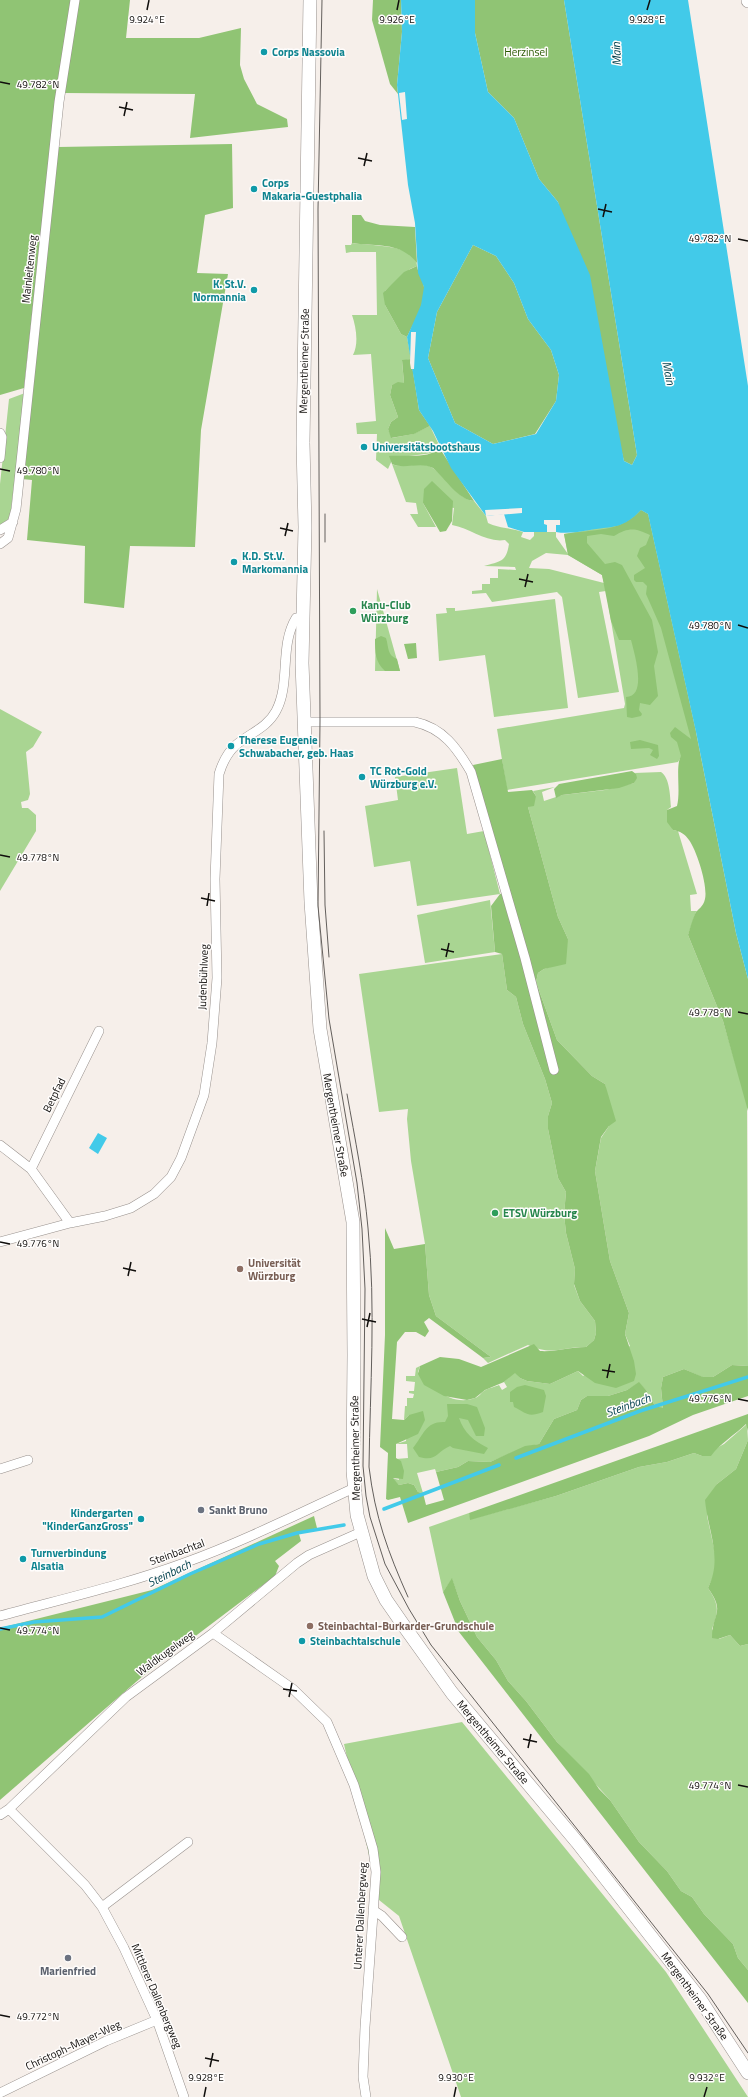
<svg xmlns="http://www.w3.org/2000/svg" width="748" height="2097" font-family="'Titillium Web',sans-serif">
  <rect width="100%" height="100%" fill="#f6efea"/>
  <path fill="#a9d592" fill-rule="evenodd" d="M 352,243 C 367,246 416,243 417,266 L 410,269 L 385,291 L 385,305 L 401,334 L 407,337 L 411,359 L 402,361 L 404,383 L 392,385 L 390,395 L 398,417 L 391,422 L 388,429 L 392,438 L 413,434 L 430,426 L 440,447 L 433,453 L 393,458 L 388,469 L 376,460 L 377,434 L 357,434 L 356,423 L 376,421 L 371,354 L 353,355 C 359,343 356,327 352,315 L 377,315 L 376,252 L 351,252 L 346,253 L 345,245 L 351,245 Z
    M 25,393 L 10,518 L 0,525 L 0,484 L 9,399 Z
    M 392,464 C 404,470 420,460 431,467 C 446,475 456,499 474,501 L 486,516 L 488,523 C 497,528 512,528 523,532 L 521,537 L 530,540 L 534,536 L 534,532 L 556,532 L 556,537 L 568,554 L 564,534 L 593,529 L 641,510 L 648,514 L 696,732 L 678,762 L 507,790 L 497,729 L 624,708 L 625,704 L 606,591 L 599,592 L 619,692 L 578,698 L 562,597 L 557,592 L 492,602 L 486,593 L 472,594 L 472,591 L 482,590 L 482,584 L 490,584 L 490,578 L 498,578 L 498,569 L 516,570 L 515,567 L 484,566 C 500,561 506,563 509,544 L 505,540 C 486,543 470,528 452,525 L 454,508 L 423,503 L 436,527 L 418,527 L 410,514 L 418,514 L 416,503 L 406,502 ZM 546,553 L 568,555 L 602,575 L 604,583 L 549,569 L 529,568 L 532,561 Z
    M 377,589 L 400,671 L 375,671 Z
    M 555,599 L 568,708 L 494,717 L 485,655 L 439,661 L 436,614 L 447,613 L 446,608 L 455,608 L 455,611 L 465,610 Z
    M 0,709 L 42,732 L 33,747 L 26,752 L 30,794 L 28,800 L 21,802 L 22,808 L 28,808 L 36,815 L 36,831 L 0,891 Z
    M 457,768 L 467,834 L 484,831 L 500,894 L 417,906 L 410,861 L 374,867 L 365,806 L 398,800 L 395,777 Z
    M 661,772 C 670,778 670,796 671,807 L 667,810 L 673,830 L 678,831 L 697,894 L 690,895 L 691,911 L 698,911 L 696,912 L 688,935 L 723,1021 L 747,1103 L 748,1366 L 732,1365 L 713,1377 L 702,1377 L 684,1369 L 663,1377 L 661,1388 L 663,1409 L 655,1406 L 647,1391 L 639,1383 L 627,1390 L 608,1396 L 587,1396 L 581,1400 L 577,1410 L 554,1419 L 539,1444 L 525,1447 L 490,1462 L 468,1461 L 458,1467 L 436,1472 L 435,1469 L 417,1473 L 423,1493 L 418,1492 L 414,1485 L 408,1483 L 399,1485 L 392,1478 L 399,1480 L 396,1459 L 408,1458 L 407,1444 L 396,1444 L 406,1441 L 409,1415 L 404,1420 L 405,1406 L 407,1406 L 407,1398 L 413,1398 L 414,1394 L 409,1393 L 409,1391 L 414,1391 L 415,1382 L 406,1381 L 406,1376 L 415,1376 L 416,1368 L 420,1366 L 418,1372 C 432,1387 451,1407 475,1398 C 479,1397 481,1393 484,1391 C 488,1388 495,1387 499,1385 L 502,1390 L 507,1387 L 504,1382 L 515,1372 L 520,1378 L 527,1381 L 550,1384 L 578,1371 L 583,1376 L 630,1346 L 625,1334 L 629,1313 L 610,1261 L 595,1171 L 601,1138 L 609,1126 L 605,1084 L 592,1076 L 557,1040 L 536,982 L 538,973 L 544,969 L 553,966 L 568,939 L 558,917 L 528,807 L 536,796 L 533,791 L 555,787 L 542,792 L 544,801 L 562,795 L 605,790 L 634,783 L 636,774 L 634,773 Z
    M 490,900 L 495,952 L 425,963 L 417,915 Z
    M 502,954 L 507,990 L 516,997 L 523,1024 L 545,1079 L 552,1103 L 548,1116 L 548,1129 L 558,1178 L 566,1192 L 564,1214 L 566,1233 L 575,1269 L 574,1285 L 580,1301 L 595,1321 L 596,1333 L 594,1340 L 586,1347 C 561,1347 552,1356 528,1345 L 488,1363 L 483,1358 L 491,1357 L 436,1316 L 429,1295 L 425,1244 L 411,1161 L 407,1119 L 408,1109 L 379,1112 L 359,974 Z
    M 747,1424 L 748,1440 L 736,1469 L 717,1484 L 707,1516 L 716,1557 L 714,1575 L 708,1588 C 719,1604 719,1611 712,1629 L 719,1639 L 730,1635 L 740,1646 L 748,1644 L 748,1970 L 738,1958 L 733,1944 L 704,1914 L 692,1897 L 681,1891 L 667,1871 L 639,1842 L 610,1800 L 557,1742 L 526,1701 L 508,1681 L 496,1660 L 477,1637 L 460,1601 L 452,1579 L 443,1592 L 429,1527 L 469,1513 L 471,1519 L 556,1496 L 639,1467 L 667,1462 L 694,1453 L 702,1456 L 724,1444 Z
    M 462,1722 L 666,1972 L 748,2097 L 461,2097 L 399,1916 L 379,1900 L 344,1744 Z"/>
  <path fill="#90c474" d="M 0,0 L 71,0 L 55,102 L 24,388 L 0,395 Z
    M 79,0 L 130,0 L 126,38 L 199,38 L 241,28 L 240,65 L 244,79 L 257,104 L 287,119 L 288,127 L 190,138 L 195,94 L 64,93 Z
    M 373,0 L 401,0 L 402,32 L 397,85 L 398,94 L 390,84 L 372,20 Z
    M 475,0 L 564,0 L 637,455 L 632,465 L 624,461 L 558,202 L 539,179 L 514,118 L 488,92 L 475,33 Z
    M 232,144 L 233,208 L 205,215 L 197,273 L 228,274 L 201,430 L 195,547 L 130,546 L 124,608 L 84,603 L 85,546 L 27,540 L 32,480 L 22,479 L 58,147 Z
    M 352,215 L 361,215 L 365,221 L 380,225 L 415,227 L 417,263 C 400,241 376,247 352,243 Z
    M 473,245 L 496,256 L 514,283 L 528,319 L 551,350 L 559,375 L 556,401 L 535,434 L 493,444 L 455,423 L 428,358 L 437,312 Z
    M 417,266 C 418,274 423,279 424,287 C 426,304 414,322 407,337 L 401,334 L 385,305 L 383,293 L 404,272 Z
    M 411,359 L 419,410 L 430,426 L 414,434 L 391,438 L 388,429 L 391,422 L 398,417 L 390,395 L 392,385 L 398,382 L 404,383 L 402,360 Z
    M 435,451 L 442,452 L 474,501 C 458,500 445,478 433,468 C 420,461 405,470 392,464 L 389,456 C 399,455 428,458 435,451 Z
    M 432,481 L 453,501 L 452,521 L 446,531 L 440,532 L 423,503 L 424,489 Z
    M 641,510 L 648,514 L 696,732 L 736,933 L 748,979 L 748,1111 L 723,1021 L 688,935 C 690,928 692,921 695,914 C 698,908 703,908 705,899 C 708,886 697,851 689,840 C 685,834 680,831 673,830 L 667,822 L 667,810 L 677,806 C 681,791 675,766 681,756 L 677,742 L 671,737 L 670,733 L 675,727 L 691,739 L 661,628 L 646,594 L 647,586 L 643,582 L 636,582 L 634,580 L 634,575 L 645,568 L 637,556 L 640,548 L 646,545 L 650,535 C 635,528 629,527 614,536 L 601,534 L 587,536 L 587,543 L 605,564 L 615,562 L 622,565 L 652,620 L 658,652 L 654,666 L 658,696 L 650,705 L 640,703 L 639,710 L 642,714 L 641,716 L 632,718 L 627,717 L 626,697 C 648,697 634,652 631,640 L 619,640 L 611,621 L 602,575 L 568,555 L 564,534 C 593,529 620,533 641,510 Z
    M 381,636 L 386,638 C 389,648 387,655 397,659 L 400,671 L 385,671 C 375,662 375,652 375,639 Z
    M 416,643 L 417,658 L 408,659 L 404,644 Z
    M 640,740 L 658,745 L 659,756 L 657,759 L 650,755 L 653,750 L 649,748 L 631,749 L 630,742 Z
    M 502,759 L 508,792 L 532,790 L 536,796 L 534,806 L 528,807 L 558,917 L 568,939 L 566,964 L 544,969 L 538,973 L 536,982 L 557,1040 L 592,1076 L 605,1084 L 616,1121 L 609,1126 L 601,1137 L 595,1171 L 610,1261 L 629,1313 L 625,1334 L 634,1361 L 636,1374 L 634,1381 L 616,1388 L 595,1383 L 578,1371 L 550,1384 L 527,1381 L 520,1378 L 515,1373 L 504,1382 L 485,1390 L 475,1398 L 467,1400 L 444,1396 L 424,1385 L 418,1374 L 420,1366 L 440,1357 L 459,1359 L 481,1367 L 534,1344 L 540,1351 C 556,1352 570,1347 586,1347 L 594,1340 L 596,1333 L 595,1321 L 580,1301 L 574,1284 L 575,1269 L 566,1233 L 564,1214 L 566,1192 L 558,1178 L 548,1129 L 548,1116 L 552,1103 L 545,1079 L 523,1024 L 516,997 L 507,990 L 502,954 L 495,952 L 491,906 L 500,894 L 508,892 L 473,765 Z
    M 632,771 L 636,774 L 637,778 L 634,783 L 619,788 L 562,795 L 556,798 L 554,789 L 559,784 Z
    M 385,1228 L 394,1249 L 425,1244 L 429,1295 L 436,1316 L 491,1357 L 483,1358 L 429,1318 L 424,1322 L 429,1331 L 425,1337 L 416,1332 L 405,1332 L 397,1342 L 392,1419 L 404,1420 L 409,1415 L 423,1411 L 425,1420 L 418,1434 L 396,1444 L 396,1458 L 401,1461 L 404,1471 L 403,1479 L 393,1478 L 399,1485 L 408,1483 L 414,1485 L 418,1492 L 423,1493 L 426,1505 L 444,1500 L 436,1472 L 458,1467 L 468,1461 L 490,1462 L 525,1446 L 539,1444 L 554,1419 L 577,1410 L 581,1400 L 587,1396 L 608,1396 L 627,1390 L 639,1382 L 647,1391 L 655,1406 L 663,1408 L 661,1388 L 663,1377 L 684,1369 L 703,1377 L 713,1377 L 732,1365 L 748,1366 L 748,1396 L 693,1415 L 649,1436 L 408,1523 L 400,1497 L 388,1500 L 386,1499 L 388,1453 L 380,1447 L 385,1335 Z
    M 525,1385 L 544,1390 L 546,1396 L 543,1412 C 527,1418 527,1413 514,1407 L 513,1402 L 510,1402 L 510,1392 L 517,1387 Z
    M 447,1404 L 467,1404 L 477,1407 L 485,1428 L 484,1436 L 476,1436 L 468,1420 L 459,1418 C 464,1433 474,1441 488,1448 L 484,1454 L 453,1448 L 450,1446 C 436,1452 437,1462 419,1457 L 413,1448 C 424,1434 426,1421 445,1422 L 448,1416 Z
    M 748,1414 L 748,1431 L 746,1424 C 736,1434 718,1445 711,1456 L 702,1456 L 694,1453 L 667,1462 L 639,1467 L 556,1496 L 470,1520 L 469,1513 Z
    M 748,1440 L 748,1644 L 740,1646 L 730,1635 L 718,1639 L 712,1638 C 712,1613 726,1613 708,1588 C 723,1558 708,1532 705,1500 L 717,1484 L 736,1469 Z
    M 314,1516 L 317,1528 L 299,1534 L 301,1541 L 275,1561 L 279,1566 L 275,1576 L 144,1675 L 0,1800 L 0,1628 L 152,1590 Z
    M 452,1578 L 460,1601 L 477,1637 L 496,1660 L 508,1681 L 526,1701 L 557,1742 L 589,1774 L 599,1789 L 610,1800 L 639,1842 L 667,1871 L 681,1891 L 692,1897 L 704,1914 L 733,1944 L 738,1958 L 748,1970 L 748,2003 L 459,1632 L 443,1592 Z"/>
  <path fill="#42cae9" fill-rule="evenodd" d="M 401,0 L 475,0 L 475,33 L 488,92 L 514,118 L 539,179 L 558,202 L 590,275 L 624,461 L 632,465 L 637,455 L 564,0 L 688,0 L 748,386 L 748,979 L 736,933 L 696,732 L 648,514 L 641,510 C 623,529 614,526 590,530 C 578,532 567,534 556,532 L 556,525 L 560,525 L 560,520 L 544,520 L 544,524 L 547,525 L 547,532 L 524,532 L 508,527 L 504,514 L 486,516 L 451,468 L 433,431 L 419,410 L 407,337 L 421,305 L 424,287 L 418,273 L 415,223 L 408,185 L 397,85 L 402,32 ZM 473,245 L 496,256 L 514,283 L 528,319 L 551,350 L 559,375 L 556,401 L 536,434 L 493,444 L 455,423 L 428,358 L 437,312 Z
    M 98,1133 L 107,1138 L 98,1154 L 89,1148 Z"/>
  <path fill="#f6efea" d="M 405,92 L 407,119 L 402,120 L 399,93 Z
    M 411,332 L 416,332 L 414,369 L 411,369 L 410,363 Z
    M 522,508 L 522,513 L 486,516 L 485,510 Z"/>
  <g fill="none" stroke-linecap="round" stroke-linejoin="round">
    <path stroke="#42cae9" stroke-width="3.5" d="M 516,1458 L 640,1411 L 748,1377
      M 384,1509 L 499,1465
      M 0,1629 L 34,1622 L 102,1617 L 190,1574 L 259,1544 L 297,1533 L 344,1525"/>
    <g stroke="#98918d" stroke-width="10">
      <path id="street" d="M 0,433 L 2,437 L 0,458
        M 0,530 L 13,522
        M 0,544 L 8,538 L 16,509 L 59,102 L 75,0
        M 304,722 L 415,722 C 443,728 457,748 471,772 L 525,958 L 554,1070
        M 0,1145 L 31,1169 L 70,1223
        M 31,1169 L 99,1031
        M 0,1242 L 70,1223 L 105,1216 L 131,1208 L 154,1194 L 171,1177 L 181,1158 L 204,1095 L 212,1043 L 217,978 L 215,879 L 219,774 C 222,764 228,752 236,745 C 250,733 267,728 276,711 C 291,683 279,646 296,618 L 302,618
        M 0,1469 L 28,1460
        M 0,1616 C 62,1599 124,1585 184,1563 C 242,1542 298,1514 354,1488
        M 213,1633 L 293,1689 L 327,1722 L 354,1785 L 373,1849 L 376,1872 L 365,2027 L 363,2077 L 366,2097
        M 9,1809 L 85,1885 L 102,1907 L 124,1948 L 157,2020 L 184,2097
        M 0,1815 L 9,1809 L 126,1697 L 213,1633 L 297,1563 L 309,1555 L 361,1532
        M 102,1907 L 188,1842
        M 373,1910 L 382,1916 L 402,1937
        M 0,2093 L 106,2041 L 157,2020"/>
    </g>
    <g stroke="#98918d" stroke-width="14">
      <path id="secondary" d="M 310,0 L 303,443 L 305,527 L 302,663 L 311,902 L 320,1029 L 353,1222 L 354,1355 L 353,1471 L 357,1515 L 374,1576 L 386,1600 L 404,1626 L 452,1693 L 577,1842 L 700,1999 L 748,2073
        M 748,0 L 748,1"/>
    </g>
    <use href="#street" stroke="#fff" stroke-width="9"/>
    <use href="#secondary" stroke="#fff" stroke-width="13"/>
    <path stroke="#635f5c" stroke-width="1" d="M 322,0 L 318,209 L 320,721 L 318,906 L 329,1019 L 357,1183 L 362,1229 L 365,1289 L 363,1466 L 366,1496 L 370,1517 L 385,1564 L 409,1609 L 431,1645 L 708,1994 L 748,2053
      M 325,542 L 325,514
      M 324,831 L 325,905 L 329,957
      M 347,1094 C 355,1139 364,1183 368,1228 C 376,1307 370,1388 369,1467 C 375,1517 388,1552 408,1597"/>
  </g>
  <path fill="none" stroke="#100e0c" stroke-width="1.5" d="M 147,10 L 149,0M 397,10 L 399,0M 647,10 L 650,0M 0,82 L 10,84M 119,107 L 133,110M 124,116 L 127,102M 358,158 L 372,161M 364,166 L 367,153M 598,209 L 612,212M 603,217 L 606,204M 738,239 L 748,241M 0,469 L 10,471M 280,528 L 293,531M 285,536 L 288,523M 519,579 L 533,582M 525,587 L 528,574M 738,625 L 748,628M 0,855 L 10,857M 201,898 L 215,901M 207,906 L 209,893M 441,949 L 454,952M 446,957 L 449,943M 738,1012 L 748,1014M 0,1242 L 10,1244M 123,1268 L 136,1271M 128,1276 L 131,1262M 362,1319 L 376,1322M 367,1327 L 370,1313M 602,1370 L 615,1372M 607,1378 L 610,1364M 738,1399 L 748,1401M 0,1628 L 10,1630M 283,1689 L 297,1691M 289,1697 L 292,1683M 523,1739 L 537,1742M 528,1748 L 531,1734M 738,1785 L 748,1787M 0,2015 L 10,2017M 205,2058 L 219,2061M 210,2067 L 213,2053M 204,2097 L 206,2087M 454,2097 L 456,2087M 704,2097 L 707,2087"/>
  <g fill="#0f9aa8" stroke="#fffdfc" stroke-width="1.5">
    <circle cx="264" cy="52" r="4"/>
    <circle cx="254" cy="189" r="4"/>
    <circle cx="254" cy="290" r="4"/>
    <circle cx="364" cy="447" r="4"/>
    <circle cx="234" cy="562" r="4"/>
    <circle cx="231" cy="746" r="4"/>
    <circle cx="362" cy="777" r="4"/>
    <circle cx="141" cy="1519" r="4"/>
    <circle cx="23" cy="1559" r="4"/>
    <circle cx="302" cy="1641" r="4"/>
  </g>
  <g fill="#2e9e5b" stroke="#fffdfc" stroke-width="1.5">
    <circle cx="353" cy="611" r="4"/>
    <circle cx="495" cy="1213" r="4"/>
  </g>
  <g fill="#8d6e63" stroke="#fffdfc" stroke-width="1.5">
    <circle cx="240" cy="1269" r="4"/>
    <circle cx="310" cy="1626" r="4"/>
  </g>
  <g fill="#6b7280" stroke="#fffdfc" stroke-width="1.5">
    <circle cx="201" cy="1510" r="4"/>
    <circle cx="68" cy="1958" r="4"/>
  </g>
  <g text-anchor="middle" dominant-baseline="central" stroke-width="3" stroke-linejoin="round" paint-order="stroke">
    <g font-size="11" font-weight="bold" fill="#0d838f" stroke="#fffdfc" text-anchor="start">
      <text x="272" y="52">Corps Nassovia</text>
      <text x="262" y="183">Corps<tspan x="262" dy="13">Makaria-Guestphalia</tspan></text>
      <text x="246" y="284" text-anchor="end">K. St.V.<tspan x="246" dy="13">Normannia</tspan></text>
      <text x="372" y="447">Universitätsbootshaus</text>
      <text x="242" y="556">K.D. St.V.<tspan x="242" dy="13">Markomannia</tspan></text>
      <text x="239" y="740">Therese Eugenie<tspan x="239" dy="13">Schwabacher, geb. Haas</tspan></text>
      <text x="370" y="771">TC Rot-Gold<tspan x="370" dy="13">Würzburg e.V.</tspan></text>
      <text x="133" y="1513" text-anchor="end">Kindergarten<tspan x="133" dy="13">"KinderGanzGross"</tspan></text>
      <text x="31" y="1553">Turnverbindung<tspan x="31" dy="13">Alsatia</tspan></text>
      <text x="310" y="1641">Steinbachtalschule</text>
    </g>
    <g font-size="11" fill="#295800" stroke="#fffdfc">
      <text x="526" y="52">Herzinsel</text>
    </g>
    <g font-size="11" fill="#100e0c" stroke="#fffdfc">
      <text transform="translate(29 269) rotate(-84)">Mainleitenweg</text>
      <text transform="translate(304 361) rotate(-89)">Mergentheimer Straße</text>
      <text transform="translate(203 977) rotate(-88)">Judenbühlweg</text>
      <text transform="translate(54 1095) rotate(-64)">Betpfad</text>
      <text transform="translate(336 1125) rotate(80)">Mergentheimer Straße</text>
      <text transform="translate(355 1448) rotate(-91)">Mergentheimer Straße</text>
      <text transform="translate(177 1552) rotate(-20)">Steinbachtal</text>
      <text transform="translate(165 1653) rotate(-36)">Waldkugelweg</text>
      <text transform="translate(493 1742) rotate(50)">Mergentheimer Straße</text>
      <text transform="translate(360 1916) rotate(-87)">Unterer Dallenbergweg</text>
      <text transform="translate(157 1996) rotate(67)">Mittlerer Dallenbergweg</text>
      <text transform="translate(695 1996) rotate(54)">Mergentheimer Straße</text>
      <text transform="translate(73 2045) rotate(-25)">Christoph-Mayer-Weg</text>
    </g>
    <g font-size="11" font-weight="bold" fill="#27864d" stroke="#fffdfc" text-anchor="start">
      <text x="361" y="605">Kanu-Club<tspan x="361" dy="13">Würzburg</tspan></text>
      <text x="503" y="1213">ETSV Würzburg</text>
    </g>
    <g font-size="11" font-weight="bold" fill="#785e54" stroke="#fffdfc" text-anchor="start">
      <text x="248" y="1263">Universität<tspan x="248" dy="13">Würzburg</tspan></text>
      <text x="318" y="1626">Steinbachtal-Burkarder-Grundschule</text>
    </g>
    <g font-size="11" font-weight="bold" fill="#5b616d" stroke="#fffdfc" text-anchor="start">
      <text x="209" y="1510">Sankt Bruno</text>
      <text x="68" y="1971" text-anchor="middle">Marienfried</text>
    </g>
    <g font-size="12" font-style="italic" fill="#04424f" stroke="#fffdfc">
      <text transform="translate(616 54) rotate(-93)">Main</text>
      <text transform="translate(669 373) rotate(78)">Main</text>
      <text transform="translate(628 1405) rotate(-20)">Steinbach</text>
      <text transform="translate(169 1573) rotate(-26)">Steinbach</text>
    </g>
  </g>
  <g font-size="10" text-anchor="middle" fill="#100e0c" stroke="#fffdfc" stroke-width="3" stroke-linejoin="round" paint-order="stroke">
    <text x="147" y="23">9.924°E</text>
    <text x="397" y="23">9.926°E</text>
    <text x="647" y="23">9.928°E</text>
    <text x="38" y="88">49.782°N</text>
    <text x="710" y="242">49.782°N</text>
    <text x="38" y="474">49.780°N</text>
    <text x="710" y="629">49.780°N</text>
    <text x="38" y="861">49.778°N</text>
    <text x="710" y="1016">49.778°N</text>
    <text x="38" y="1247">49.776°N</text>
    <text x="710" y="1402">49.776°N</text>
    <text x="38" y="1634">49.774°N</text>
    <text x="710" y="1789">49.774°N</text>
    <text x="38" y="2020">49.772°N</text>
    <text x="206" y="2081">9.928°E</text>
    <text x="456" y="2081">9.930°E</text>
    <text x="707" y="2081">9.932°E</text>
  </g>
</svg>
